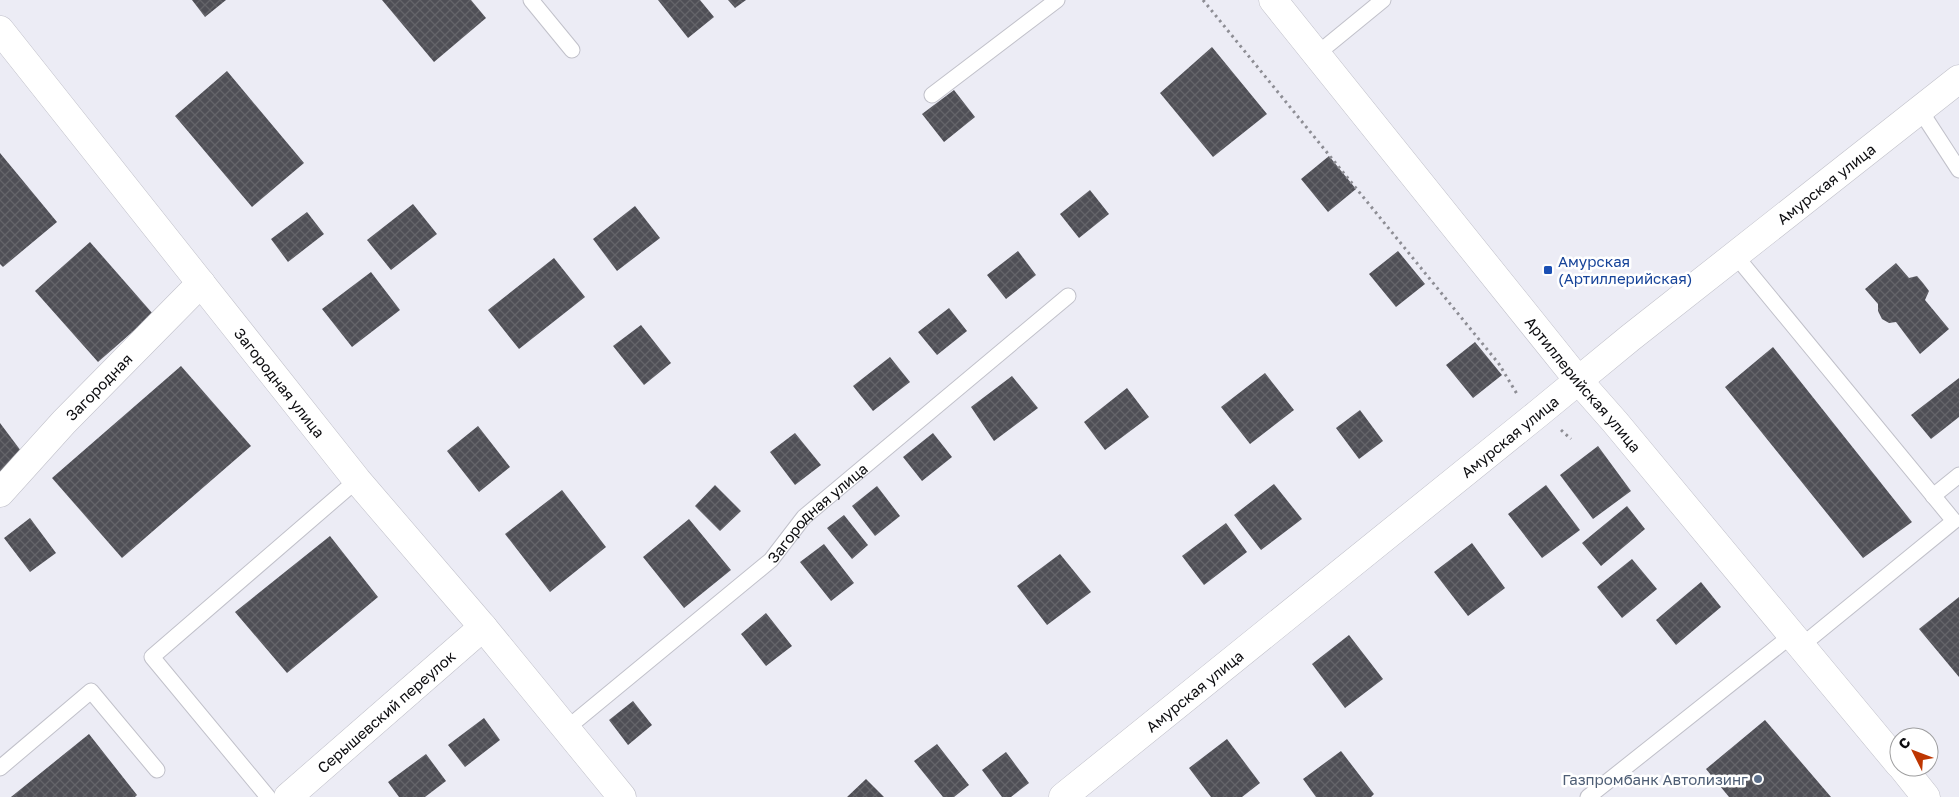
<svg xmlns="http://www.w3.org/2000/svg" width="1959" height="797" font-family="'Golos Text',sans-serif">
  <defs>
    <pattern id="building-cross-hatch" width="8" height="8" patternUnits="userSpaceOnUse" patternTransform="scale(1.25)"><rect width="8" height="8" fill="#4f4f56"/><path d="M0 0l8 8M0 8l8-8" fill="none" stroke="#646469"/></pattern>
  </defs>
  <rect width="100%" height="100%" fill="#ececf5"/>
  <path fill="url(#building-cross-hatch)" d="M 192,0 L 226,0 L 205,17 Z
    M 382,0 L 471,0 L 486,18 L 434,62 Z
    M 658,0 L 700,0 L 714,17 L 688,38 Z
    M 728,0 L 746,0 L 735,8 Z
    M 1212,47 L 1267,114 L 1213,157 L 1160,93 Z
    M 227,71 L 304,163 L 252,207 L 175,116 Z
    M 954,90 L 975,117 L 944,142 L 922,114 Z
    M 0,153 L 57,222 L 3,267 L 0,264 Z
    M 1329,156 L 1356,189 L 1328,212 L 1301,179 Z
    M 1090,190 L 1109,214 L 1079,238 L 1060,214 Z
    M 413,204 L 437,234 L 391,270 L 367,240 Z
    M 635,206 L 660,238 L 617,271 L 593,239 Z
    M 307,212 L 324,234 L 288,262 L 271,239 Z
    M 90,242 L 153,314 L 98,362 L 35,291 Z
    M 1018,251 L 1036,275 L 1006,299 L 987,275 Z
    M 1398,251 L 1425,284 L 1396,307 L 1369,274 Z
    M 554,258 L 585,297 L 519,349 L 488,310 Z
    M 1896,263 L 1909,278 L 1917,276 L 1923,283 L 1929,291 L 1925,300 L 1949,329 L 1920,354 L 1896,322 L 1889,323 L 1882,319 L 1878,311 L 1878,304 L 1865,289 Z
    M 371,272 L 400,310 L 352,347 L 322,309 Z
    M 949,308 L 967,331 L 937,355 L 918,332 Z
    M 641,325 L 671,363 L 644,385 L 613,346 Z
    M 1475,342 L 1502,375 L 1473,398 L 1446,365 Z
    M 1773,347 L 1912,522 L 1863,558 L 1725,387 Z
    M 890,357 L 910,382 L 873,411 L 853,386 Z
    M 181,366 L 251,446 L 122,558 L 52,478 Z
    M 1265,373 L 1294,410 L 1250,444 L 1221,407 Z
    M 1012,376 L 1038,408 L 994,441 L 971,407 Z
    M 1959,378 L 1959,417 L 1931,439 L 1911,415 Z
    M 1127,388 L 1149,417 L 1105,450 L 1084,422 Z
    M 1360,410 L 1383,441 L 1359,459 L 1336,428 Z
    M 0,423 L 24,455 L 1,472 L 0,471 Z
    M 478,426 L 510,467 L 479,492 L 447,451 Z
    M 795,433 L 821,465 L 795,485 L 770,452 Z
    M 933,433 L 952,457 L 922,481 L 903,457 Z
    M 1598,446 L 1631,491 L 1593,519 L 1560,475 Z
    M 1274,484 L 1302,519 L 1261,550 L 1234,515 Z
    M 715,485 L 741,511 L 720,531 L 695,506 Z
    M 1546,485 L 1580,530 L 1542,558 L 1508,514 Z
    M 877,486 L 900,516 L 875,536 L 852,506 Z
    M 562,490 L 606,547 L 550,592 L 505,534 Z
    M 1627,506 L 1645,529 L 1601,566 L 1582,543 Z
    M 844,515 L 868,545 L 852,559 L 827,528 Z
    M 30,518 L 56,553 L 30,572 L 4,538 Z
    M 689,519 L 731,570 L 684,608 L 643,557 Z
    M 1226,523 L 1247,552 L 1204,585 L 1182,556 Z
    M 330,536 L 378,597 L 287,673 L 235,612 Z
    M 1472,543 L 1505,588 L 1468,616 L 1434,572 Z
    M 824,544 L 854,583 L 831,601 L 800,562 Z
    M 1060,554 L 1091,592 L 1047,625 L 1017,586 Z
    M 1632,559 L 1657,589 L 1622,618 L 1597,587 Z
    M 1701,582 L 1721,607 L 1676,645 L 1656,620 Z
    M 1959,597 L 1959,677 L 1919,629 Z
    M 766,613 L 792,646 L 766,666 L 741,634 Z
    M 1349,635 L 1383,679 L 1345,708 L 1312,664 Z
    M 633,701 L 652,725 L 628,745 L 609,720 Z
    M 484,718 L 500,740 L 465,767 L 448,745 Z
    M 1765,720 L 1831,797 L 1729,797 L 1706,769 Z
    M 89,734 L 137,795 L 135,797 L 11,797 Z
    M 1227,739 L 1260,783 L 1242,797 L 1211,797 L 1189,768 Z
    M 937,744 L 969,785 L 954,797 L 943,797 L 914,761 Z
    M 1341,751 L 1374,794 L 1371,797 L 1316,797 L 1303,779 Z
    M 1006,752 L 1029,783 L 1011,797 L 1002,797 L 982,770 Z
    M 426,754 L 446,781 L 425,797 L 399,797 L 388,782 Z
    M 866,779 L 884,797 L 847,797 Z"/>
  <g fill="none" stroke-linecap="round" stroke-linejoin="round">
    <g stroke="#c1c1ca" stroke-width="17">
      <g id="service">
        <path d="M 531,0 L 572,50"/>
        <path d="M 1317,54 L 1383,0"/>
        <path d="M 932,95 L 1057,0"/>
        <path d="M 1920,110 L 1959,170"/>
        <path d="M 1735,255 L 1954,521 L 1801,646"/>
        <path d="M 1933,496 L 1959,475"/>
        <path id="s1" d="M 566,729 L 771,560 L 804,517 L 1068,296"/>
        <path d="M 0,768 L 91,691 L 157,770"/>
        <path d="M 268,797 L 152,657 L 357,480"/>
        <path d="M 1588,797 L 1792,635"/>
      </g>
    </g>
    <g stroke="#c1c1ca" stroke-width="29">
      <g id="minor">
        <path id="s2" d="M 1273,0 L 1578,380 L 1615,422 L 1899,764"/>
        <path id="s3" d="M 0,30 L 357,480 L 483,627 L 622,797"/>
        <path id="s4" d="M 0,493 L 64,422 L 201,283"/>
        <path d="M 1902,767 L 1926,797"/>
        <path id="s5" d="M 288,797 L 483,627"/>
        <path id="s6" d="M 1063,797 L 1540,412 L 1630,338 L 1959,79"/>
      </g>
    </g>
    <path stroke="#8d8d94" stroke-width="3" stroke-dasharray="2.5 4" stroke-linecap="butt" d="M 1203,0 L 1499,364 L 1517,394
      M 1561,430 L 1571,439"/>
    <use href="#service" stroke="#fff" stroke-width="15"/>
    <use href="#minor" stroke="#fff" stroke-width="28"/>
  </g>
  <rect fill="#1a4fb4" stroke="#fff" stroke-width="2" x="1543" y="265" width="10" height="10" rx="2.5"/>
  <circle fill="#5c6f8a" stroke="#fff" stroke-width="2" cx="1758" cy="779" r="5"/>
  <g text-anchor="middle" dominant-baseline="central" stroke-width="5" stroke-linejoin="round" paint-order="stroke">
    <g font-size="15" fill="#0d0d10" stroke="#fff">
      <text stroke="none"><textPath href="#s6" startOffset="979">Амурская улица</textPath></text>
      <text stroke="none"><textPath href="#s3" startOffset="450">Загородная улица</textPath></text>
      <text stroke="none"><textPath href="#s2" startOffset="494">Артиллерийская улица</textPath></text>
      <text stroke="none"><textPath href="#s4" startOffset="145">Загородная</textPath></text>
      <text stroke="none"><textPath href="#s6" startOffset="574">Амурская улица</textPath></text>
      <text stroke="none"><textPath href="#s1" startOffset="332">Загородная улица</textPath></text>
      <text stroke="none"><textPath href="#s6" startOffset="169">Амурская улица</textPath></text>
      <text stroke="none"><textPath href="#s5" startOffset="130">Серышевский переулок</textPath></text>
    </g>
    <g font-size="15" fill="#164399" stroke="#fff" text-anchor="start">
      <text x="1558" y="261">Амурская<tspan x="1558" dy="17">(Артиллерийская)</tspan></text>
    </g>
    <g font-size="15" fill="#4e5e75" stroke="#fff" text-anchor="end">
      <text x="1748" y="779">Газпромбанк Автолизинг</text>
    </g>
  </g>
  <g transform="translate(1914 752) rotate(312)"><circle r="24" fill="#ffffff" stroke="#9e9e9f"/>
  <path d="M0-4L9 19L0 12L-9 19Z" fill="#be3601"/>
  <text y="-8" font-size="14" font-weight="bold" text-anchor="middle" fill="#0d0d10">С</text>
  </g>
</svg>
